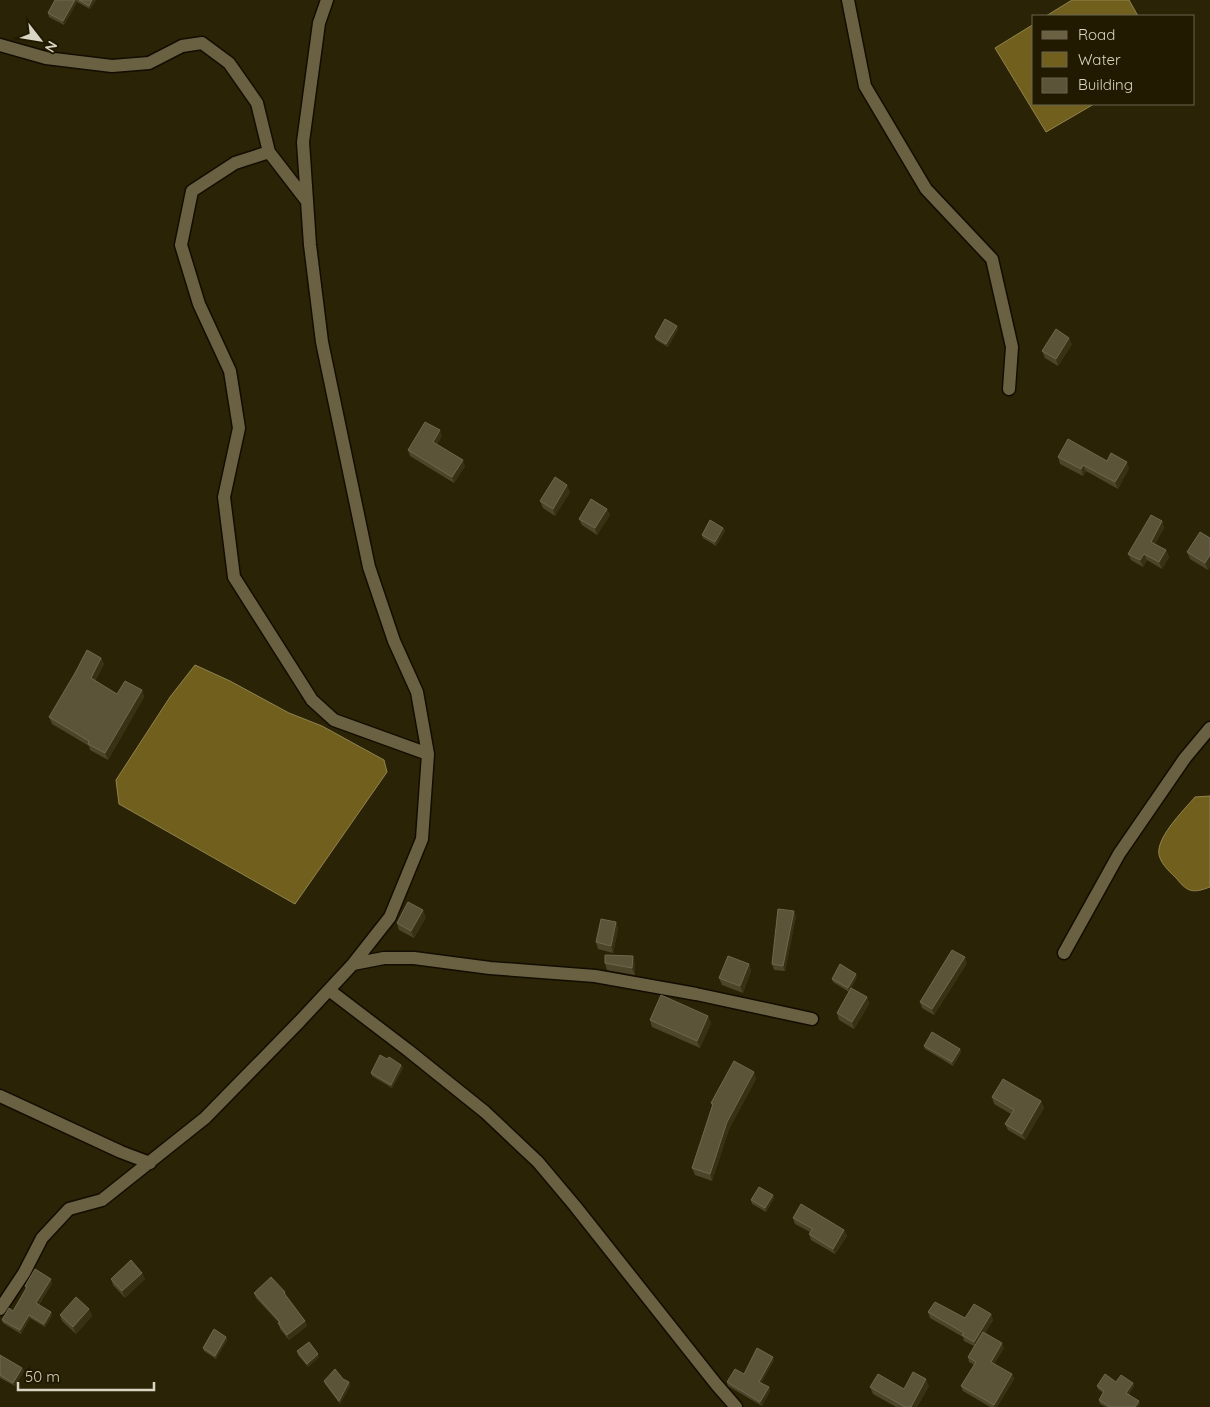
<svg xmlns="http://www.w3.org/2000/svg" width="1210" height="1407" font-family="Quicksand,sans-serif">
  <rect width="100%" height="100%" fill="#2b2306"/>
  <path fill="#71601d" stroke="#90834f" d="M 1072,0 L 1129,0 L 1138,16 L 1046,16 Z
    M 1034,24 L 1034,104 L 1094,104 L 1046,132 L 995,48 Z
    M 195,665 L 230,681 L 289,713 L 322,726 L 384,760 L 387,772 L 295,904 L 119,804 L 116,780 L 170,697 Z
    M 1210,796 L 1210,887 C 1194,893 1188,893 1177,879 C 1171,873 1163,866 1160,858 C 1152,841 1184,810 1195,797 Z"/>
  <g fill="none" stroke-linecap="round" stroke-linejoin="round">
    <g stroke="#120d00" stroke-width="15">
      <path id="minor" d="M 848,0 L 865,86 L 926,189 L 992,259 L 1012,347 L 1009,389
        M 0,45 L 46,58 L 112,66 L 149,63 L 182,46 L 202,43 L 229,63 L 257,103 L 269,152
        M 306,200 L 269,152 L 235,163 L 192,191 L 181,245 L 199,304 L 230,371 L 239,428 L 224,497 L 234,577 L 312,700 L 334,720 L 428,754
        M 1064,953 L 1119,854 L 1185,758 L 1210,728
        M 353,964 L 384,958 L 414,958 L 490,968 L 595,976 L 696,994 L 812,1019
        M 329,990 L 409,1051 L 485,1112 L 538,1162 L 575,1206 L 716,1384 L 736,1407
        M 0,1096 L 121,1152 L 150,1163
        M 0,1309 L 24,1273 L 42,1238 L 69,1209 L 102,1200 L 205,1118 L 299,1022 L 353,964 L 390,917 L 422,839 L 428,754 L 417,692 L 394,641 L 369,567 L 322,342 L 310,245 L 303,142 L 319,23 L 327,0"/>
    </g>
    <use href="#minor" stroke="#6a6143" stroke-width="12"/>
  </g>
  <path fill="#4d4529" d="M 55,0 L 96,0 L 90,9 L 77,2 L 64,25 L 49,17 L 48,13 Z
    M 678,329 L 668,347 L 656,340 L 655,337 Z
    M 1072,344 L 1058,366 L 1045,358 L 1042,351 Z
    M 442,436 L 437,444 L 465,466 L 454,483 L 410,456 L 408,450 Z
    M 1058,457 L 1107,461 L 1129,468 L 1118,489 L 1086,471 L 1083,476 L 1060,464 Z
    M 570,492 L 555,516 L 543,508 L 540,501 Z
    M 607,509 L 610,515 L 597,535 L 582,525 L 579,519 Z
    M 1162,521 L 1164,528 L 1155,544 L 1166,550 L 1169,557 L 1162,569 L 1147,560 L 1143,567 L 1131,560 L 1128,554 Z
    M 723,528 L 725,531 L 716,546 L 703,538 L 702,535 Z
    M 1210,538 L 1210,566 L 1208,570 L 1190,559 L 1187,552 Z
    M 101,658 L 104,664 L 95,681 L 117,694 L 142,690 L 144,697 L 108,760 L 90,750 L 89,746 L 52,724 L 49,717 Z
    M 796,916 L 785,971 L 774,970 L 772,964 Z
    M 426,917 L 414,938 L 399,930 L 397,923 Z
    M 616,922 L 618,929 L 613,953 L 598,949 L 596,942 Z
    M 605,963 L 635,963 L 635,975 L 607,970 Z
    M 967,963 L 934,1015 L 922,1008 L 920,1002 Z
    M 749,964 L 751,971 L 743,993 L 722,985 L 719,978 Z
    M 857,977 L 849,992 L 833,982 L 832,979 Z
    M 867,997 L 869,1004 L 854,1029 L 839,1020 L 837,1013 Z
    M 650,1020 L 711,1023 L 700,1048 L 652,1027 Z
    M 924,1046 L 960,1049 L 961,1052 L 953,1066 L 925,1049 Z
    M 401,1065 L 403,1068 L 392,1088 L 372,1076 L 371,1073 Z
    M 756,1079 L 729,1129 L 712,1181 L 695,1175 L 692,1168 L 712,1106 L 711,1103 Z
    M 992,1097 L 1041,1101 L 1044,1108 L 1025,1140 L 1008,1130 L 1005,1124 L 1011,1114 L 994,1104 Z
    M 773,1195 L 774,1198 L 766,1212 L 752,1204 L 751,1200 Z
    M 793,1218 L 844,1230 L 847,1236 L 835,1254 L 811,1240 L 809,1234 L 810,1232 L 795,1224 Z
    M 142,1273 L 145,1279 L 125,1298 L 113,1285 L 111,1279 Z
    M 52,1283 L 39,1305 L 51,1312 L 52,1315 L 45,1327 L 30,1318 L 21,1334 L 3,1323 L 2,1320 L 13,1311 L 26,1289 L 25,1286 Z
    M 285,1292 L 286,1297 L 305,1321 L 307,1326 L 289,1340 L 280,1329 L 279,1323 L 256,1298 L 254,1293 Z
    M 89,1309 L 92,1316 L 76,1334 L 62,1321 L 60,1315 Z
    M 928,1312 L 965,1318 L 991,1314 L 993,1320 L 985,1333 L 1004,1348 L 994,1364 L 1012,1374 L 1014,1379 L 997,1407 L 990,1407 L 963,1391 L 961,1386 L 974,1365 L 969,1362 L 968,1357 L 974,1346 L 964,1341 L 963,1337 L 930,1318 Z
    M 226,1337 L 227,1340 L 216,1359 L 204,1351 L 203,1348 Z
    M 297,1351 L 319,1357 L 308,1367 L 298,1355 Z
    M 0,1355 L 22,1368 L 24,1371 L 15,1386 L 0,1378 Z
    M 774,1360 L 761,1383 L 769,1387 L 770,1391 L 762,1406 L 728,1386 L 727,1382 Z
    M 324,1381 L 349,1382 L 350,1386 L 340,1404 L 325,1384 Z
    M 1116,1382 L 1133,1383 L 1134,1386 L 1129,1394 L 1140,1404 L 1138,1407 L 1106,1407 L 1100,1404 L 1099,1400 L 1103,1393 L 1098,1389 L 1097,1386 Z
    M 929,1386 L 917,1407 L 896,1407 L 873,1394 L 870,1387 L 904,1389 Z"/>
  <path fill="#393114" d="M 75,0 L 76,0 L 77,2 L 64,25 L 63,21 Z
    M 92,0 L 96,0 L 90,9 L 89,6 Z
    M 677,326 L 678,329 L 668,347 L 666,344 Z
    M 1069,338 L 1072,344 L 1058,366 L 1056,359 Z
    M 440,430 L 442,436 L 435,448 L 433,442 Z
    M 463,460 L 465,466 L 454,483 L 452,477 Z
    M 1127,462 L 1129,468 L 1118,489 L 1115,482 Z
    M 1083,465 L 1086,471 L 1083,476 L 1081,469 Z
    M 567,485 L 570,492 L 555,516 L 553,509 Z
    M 607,509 L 610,515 L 597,535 L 595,528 Z
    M 1162,521 L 1164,528 L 1153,548 L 1151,542 Z
    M 723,528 L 725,531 L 716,546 L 715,542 Z
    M 1166,550 L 1169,557 L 1162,569 L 1159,562 Z
    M 1144,554 L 1147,560 L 1143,567 L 1140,560 Z
    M 1210,555 L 1210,566 L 1208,570 L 1205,563 Z
    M 101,658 L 104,664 L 93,684 L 91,678 Z
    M 142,690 L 144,697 L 108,760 L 105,753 Z
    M 423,910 L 426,917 L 414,938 L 411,931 Z
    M 794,911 L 796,916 L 785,971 L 783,966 Z
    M 616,922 L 618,929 L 613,953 L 611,946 Z
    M 633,956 L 635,963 L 635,975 L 632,968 Z
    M 965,957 L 967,963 L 934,1015 L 932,1009 Z
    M 749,964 L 751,971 L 743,993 L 740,986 Z
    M 856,974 L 857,977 L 849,992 L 848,988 Z
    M 867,997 L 869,1004 L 854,1029 L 852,1022 Z
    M 708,1016 L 711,1023 L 700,1048 L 697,1041 Z
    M 960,1049 L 961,1052 L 953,1066 L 952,1062 Z
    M 401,1065 L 403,1068 L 392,1088 L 391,1085 Z
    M 754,1072 L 756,1079 L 729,1129 L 712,1181 L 710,1174 L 727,1122 Z
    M 1041,1101 L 1044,1108 L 1025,1140 L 1022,1134 Z
    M 773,1195 L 774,1198 L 766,1212 L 765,1208 Z
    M 844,1230 L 847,1236 L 835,1254 L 833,1249 Z
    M 142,1273 L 145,1279 L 125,1298 L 122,1291 Z
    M 51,1279 L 52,1283 L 38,1306 L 36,1303 Z
    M 89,1309 L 92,1316 L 76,1334 L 73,1327 Z
    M 51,1312 L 52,1315 L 45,1327 L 44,1324 Z
    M 991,1314 L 993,1320 L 976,1347 L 974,1342 Z
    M 29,1315 L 30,1318 L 21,1334 L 20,1330 Z
    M 305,1321 L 307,1326 L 289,1340 L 287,1335 Z
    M 226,1337 L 227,1340 L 216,1359 L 215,1356 Z
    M 1002,1343 L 1004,1348 L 992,1367 L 991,1362 Z
    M 318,1354 L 319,1357 L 308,1367 L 307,1364 Z
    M 773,1357 L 774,1360 L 760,1385 L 759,1382 Z
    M 22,1368 L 24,1371 L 15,1386 L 13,1383 Z
    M 1012,1374 L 1014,1379 L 997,1407 L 994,1407 L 994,1405 Z
    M 926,1379 L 929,1386 L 917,1407 L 911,1407 Z
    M 349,1382 L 350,1386 L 340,1404 L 339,1401 Z
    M 1133,1383 L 1134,1386 L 1128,1396 L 1126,1393 Z
    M 769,1387 L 770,1391 L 762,1406 L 760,1402 Z
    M 1139,1401 L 1140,1404 L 1138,1407 L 1135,1407 Z"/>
  <path fill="#5c5439" stroke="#6f684f" d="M 55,0 L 75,0 L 63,21 L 48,13 Z
    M 79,0 L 92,0 L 89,6 Z
    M 665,319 L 677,326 L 666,344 L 655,337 Z
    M 1056,329 L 1069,338 L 1056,359 L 1042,351 Z
    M 425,422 L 440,430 L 433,442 L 463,460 L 452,477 L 408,450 Z
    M 1068,439 L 1107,461 L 1111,453 L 1127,462 L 1115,482 L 1083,465 L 1081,469 L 1058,457 Z
    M 555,477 L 567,485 L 553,509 L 540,501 Z
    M 591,499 L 607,509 L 595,528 L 579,519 Z
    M 1151,515 L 1162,521 L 1151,542 L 1166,550 L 1159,562 L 1144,554 L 1140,560 L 1128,554 Z
    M 710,520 L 723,528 L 715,542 L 702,535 Z
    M 1200,532 L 1210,538 L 1210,555 L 1205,563 L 1187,552 Z
    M 87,650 L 101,658 L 91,678 L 117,694 L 125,681 L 142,690 L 105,753 L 88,744 L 89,741 L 49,717 L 75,673 Z
    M 408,902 L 423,910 L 411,931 L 397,923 Z
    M 778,909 L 794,911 L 783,966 L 772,964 Z
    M 601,919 L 616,922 L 611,946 L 596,942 Z
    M 952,950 L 965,957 L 932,1009 L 920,1002 Z
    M 605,955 L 633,956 L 632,968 L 605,963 Z
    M 728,956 L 749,964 L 740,986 L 719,978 Z
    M 840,964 L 856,974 L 848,988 L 832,979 Z
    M 851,988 L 867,997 L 852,1022 L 837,1013 Z
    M 661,995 L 708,1016 L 697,1041 L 650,1020 Z
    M 932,1032 L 960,1049 L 952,1062 L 924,1046 Z
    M 380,1055 L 387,1059 L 389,1057 L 401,1065 L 391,1085 L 371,1073 Z
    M 734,1061 L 754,1072 L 727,1122 L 710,1174 L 692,1168 L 713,1104 L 711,1103 Z
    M 1003,1079 L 1041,1101 L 1022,1134 L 1005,1124 L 1014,1110 L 992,1097 Z
    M 759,1187 L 773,1195 L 765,1208 L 751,1200 Z
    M 801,1204 L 844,1230 L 833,1249 L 809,1234 L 813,1229 L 793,1218 Z
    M 131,1260 L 142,1273 L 122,1291 L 111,1279 Z
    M 35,1269 L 51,1279 L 36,1303 L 51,1312 L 44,1324 L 29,1315 L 20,1330 L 2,1320 L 9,1308 L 13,1311 L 27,1287 L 25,1286 Z
    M 271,1277 L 285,1292 L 284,1293 L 305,1321 L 287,1335 L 278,1323 L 280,1322 L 254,1293 Z
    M 76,1297 L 89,1309 L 73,1327 L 60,1315 Z
    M 935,1302 L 965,1318 L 974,1304 L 991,1314 L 974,1342 L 962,1335 L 964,1333 L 928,1312 Z
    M 214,1329 L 226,1337 L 215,1356 L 203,1348 Z
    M 983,1332 L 1002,1343 L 991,1362 L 1012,1374 L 994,1405 L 961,1386 L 976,1362 L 968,1357 Z
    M 309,1342 L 318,1354 L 307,1364 L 297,1351 Z
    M 757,1348 L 773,1357 L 759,1382 L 769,1387 L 760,1402 L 727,1382 L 735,1369 L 744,1374 Z
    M 0,1355 L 22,1368 L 13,1383 L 0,1375 Z
    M 335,1369 L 343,1379 L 349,1382 L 339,1401 L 324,1381 Z
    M 913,1372 L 926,1379 L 911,1407 L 905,1407 L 870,1387 L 878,1374 L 904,1389 Z
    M 1105,1374 L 1116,1382 L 1121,1375 L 1133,1383 L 1126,1393 L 1139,1401 L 1135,1407 L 1110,1407 L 1099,1400 L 1104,1391 L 1097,1386 Z"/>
  <rect x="1032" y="15" width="162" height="90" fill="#211a00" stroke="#6b654e"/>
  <rect x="1042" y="31" width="25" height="8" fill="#6a6143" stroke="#6b654e"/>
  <text x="1078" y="40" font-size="15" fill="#d9d5c4">Road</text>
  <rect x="1042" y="52" width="25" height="15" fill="#71601d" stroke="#6b654e"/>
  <text x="1078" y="65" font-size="15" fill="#d9d5c4">Water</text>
  <rect x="1042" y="78" width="25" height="15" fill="#5c5439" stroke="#6b654e"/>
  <text x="1078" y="90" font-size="15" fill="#d9d5c4">Building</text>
  <g transform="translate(40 40) rotate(121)" stroke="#211a00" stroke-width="4" paint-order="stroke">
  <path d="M0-4L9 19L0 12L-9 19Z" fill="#d9d5c4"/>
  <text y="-8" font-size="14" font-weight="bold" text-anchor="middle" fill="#d9d5c4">N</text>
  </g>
  <path d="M18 1382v8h136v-8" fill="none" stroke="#d9d5c4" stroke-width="2.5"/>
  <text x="25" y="1382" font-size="15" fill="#d9d5c4" stroke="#211a00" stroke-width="4" paint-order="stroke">50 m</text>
</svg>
